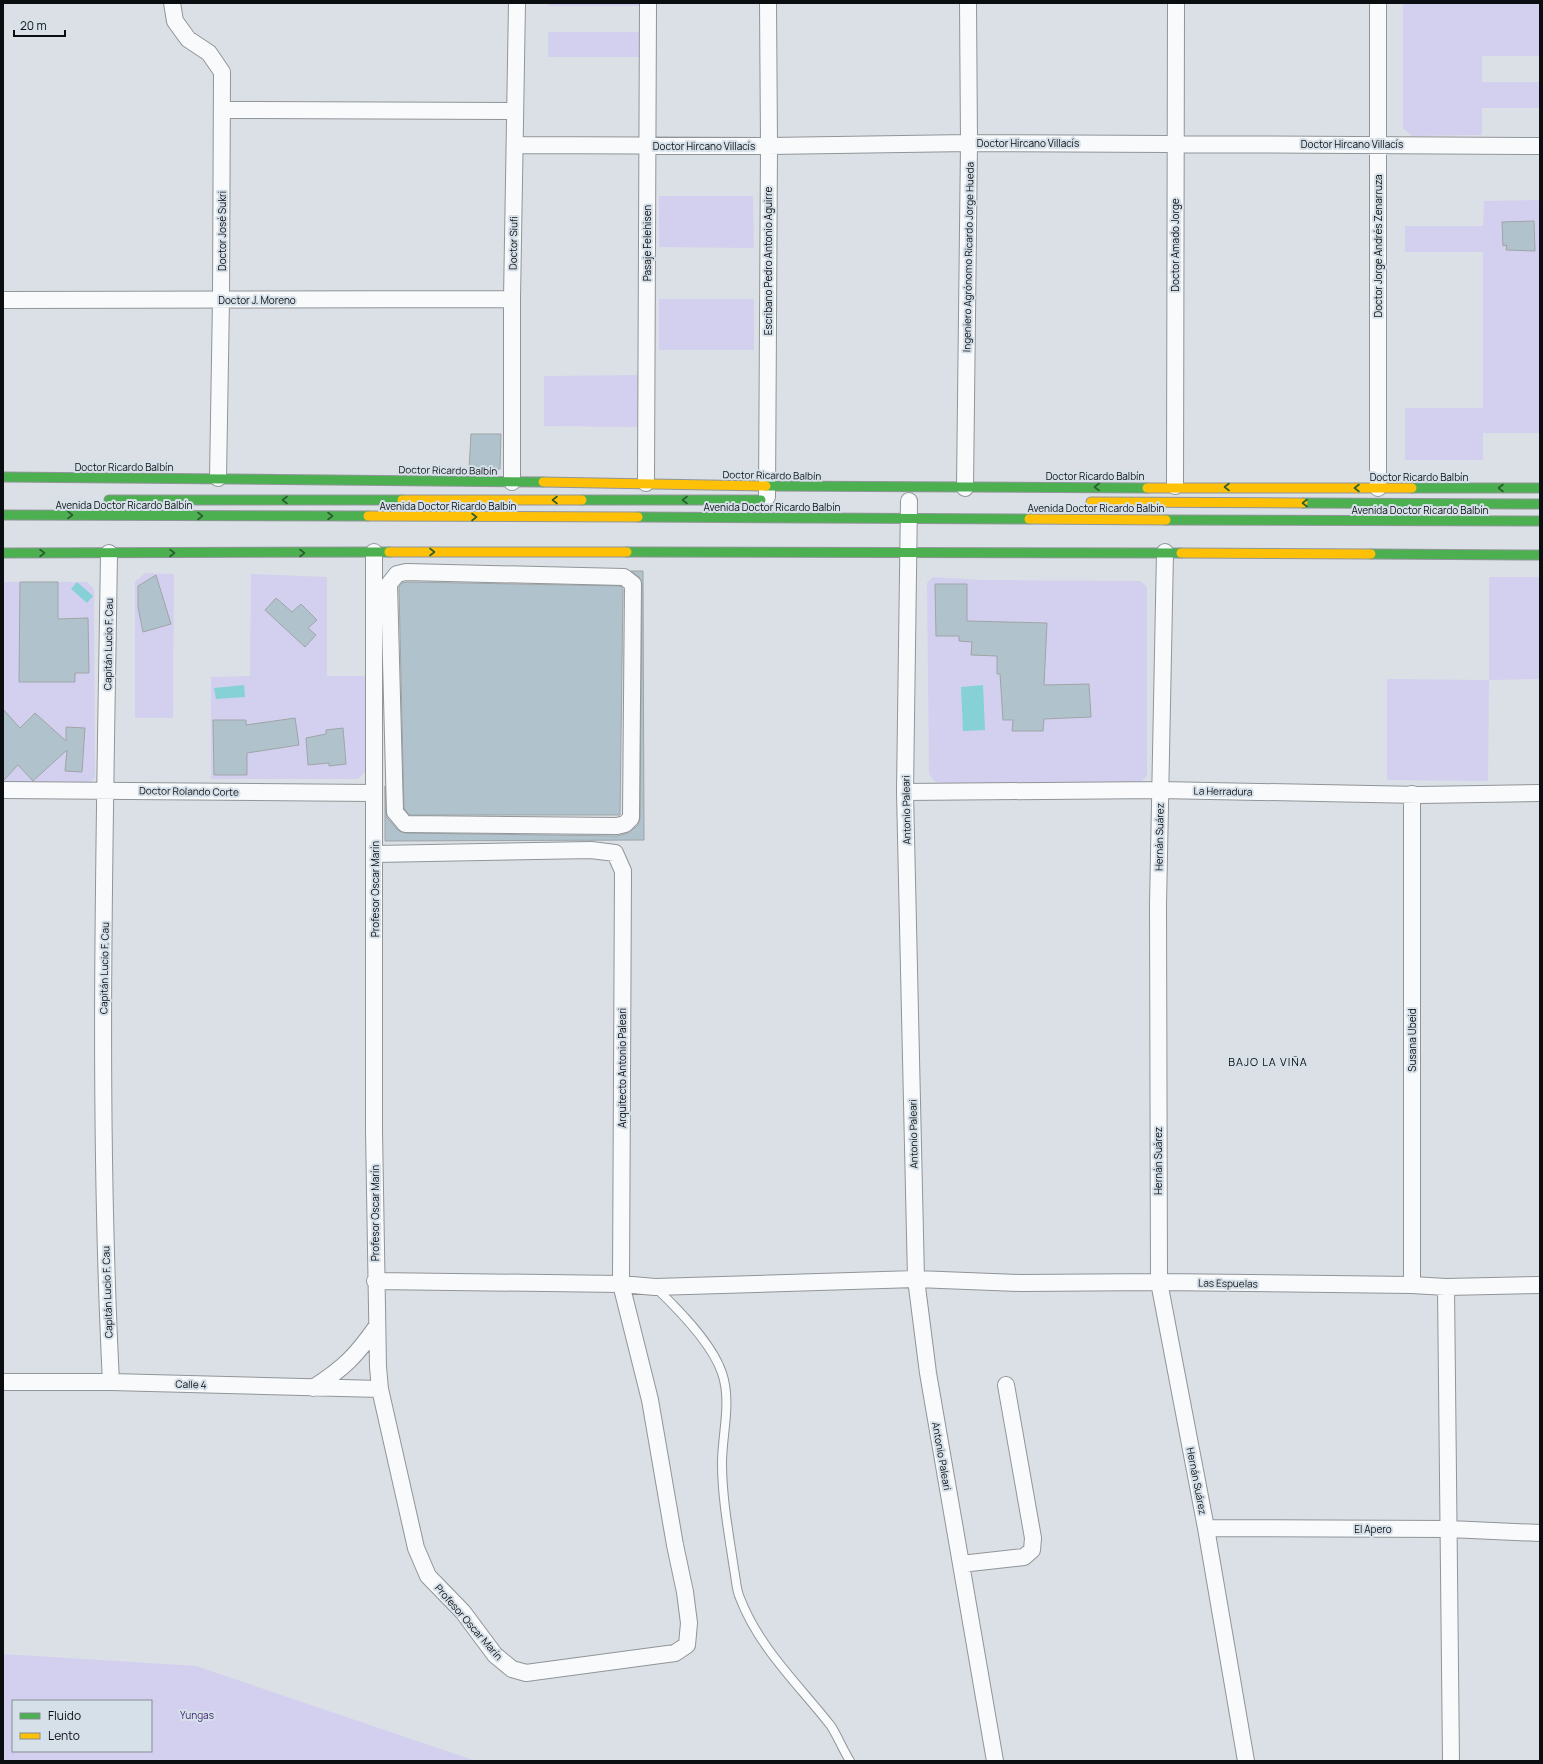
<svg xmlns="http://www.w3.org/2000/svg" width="1543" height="1764" font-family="Manrope,sans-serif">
  <rect width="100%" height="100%" fill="#dae0e5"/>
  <path fill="#d3d0ef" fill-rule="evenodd" d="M 548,3 L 643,3 L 643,6 L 548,6 Z
    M 1540,3 L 1540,56 L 1482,56 L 1482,82 L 1540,82 L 1540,108 L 1482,108 L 1482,135 L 1412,136 L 1403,128 L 1403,4 Z
    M 548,32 L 643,32 L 643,57 L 548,57 Z
    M 659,196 L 753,196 L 754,248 L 659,247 Z
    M 1540,200 L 1540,433 L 1483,433 L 1483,460 L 1405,460 L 1405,408 L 1483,408 L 1483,252 L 1405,252 L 1405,226 L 1483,226 L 1484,201 Z
    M 659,299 L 754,299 L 754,350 L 659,350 Z
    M 639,375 L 639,427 L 544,426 L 544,376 Z
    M 145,573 L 174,574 L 173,718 L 135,718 L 135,582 Z
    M 251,574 L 327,577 L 327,676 L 366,676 L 365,772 L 358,779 L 211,779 L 211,677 L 250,676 Z
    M 933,577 L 980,580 L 1140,581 L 1147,587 L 1147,776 L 1139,784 L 942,784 L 934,781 L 929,774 L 927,583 Z
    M 1489,577 L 1540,577 L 1540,679 L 1489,680 L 1488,781 L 1387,780 L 1387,679 L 1489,680 Z
    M 3,582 L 20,582 L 19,682 L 57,682 L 58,582 L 87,582 L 94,589 L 95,778 L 87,784 L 3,783 Z
    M 3,1654 L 196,1666 L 476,1761 L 3,1761 ZM 13,1701 L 151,1701 L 151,1751 L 13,1751 Z"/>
  <path fill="#85d1d6" d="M 77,582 L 93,596 L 87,603 L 71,589 Z
    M 244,685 L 245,697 L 216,699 L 214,688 Z
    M 983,685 L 985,730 L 963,731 L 961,687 Z"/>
  <path fill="#b0c3cc" stroke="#9fa4a7" d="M 1534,221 L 1535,251 L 1506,250 L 1507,245 L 1503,246 L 1502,222 Z
    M 471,434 L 501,434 L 500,469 L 469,469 Z
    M 631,571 L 643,571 L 644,840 L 385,841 L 385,786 L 386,812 L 387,818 L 398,830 L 405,833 L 617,836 L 628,833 L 638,825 L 640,818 L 642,584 L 639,577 Z
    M 156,575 L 171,624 L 143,632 L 138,607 L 138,586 Z
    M 20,582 L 58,582 L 58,619 L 88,618 L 89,673 L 75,673 L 75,682 L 19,682 Z
    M 407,582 L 621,586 L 623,589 L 620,815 L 409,815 L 404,808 L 399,587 L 402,583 Z
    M 935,584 L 967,584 L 967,621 L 1047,623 L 1044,685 L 1089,684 L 1091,717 L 1044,719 L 1043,731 L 1012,731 L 1013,720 L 1003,720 L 1000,674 L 997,674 L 997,656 L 971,655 L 972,642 L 959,641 L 959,636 L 936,636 Z
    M 276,598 L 292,612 L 301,604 L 317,620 L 308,628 L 316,635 L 305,647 L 265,610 Z
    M 3,709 L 20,728 L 35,713 L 66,741 L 66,727 L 85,728 L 82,772 L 65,771 L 67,750 L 33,781 L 18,765 L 3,781 Z
    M 295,718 L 299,745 L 247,753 L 247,775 L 214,775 L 213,720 L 246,720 L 246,725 Z
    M 343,728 L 346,764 L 329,766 L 329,763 L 308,765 L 306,738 L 326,734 L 326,730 Z"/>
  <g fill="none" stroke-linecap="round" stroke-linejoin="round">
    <g stroke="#909599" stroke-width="10">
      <path id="lane" d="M 656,1288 C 678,1309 712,1343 722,1373 C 732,1402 722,1434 722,1463 C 722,1498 729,1535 734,1569 C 736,1578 736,1590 740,1598 C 759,1648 799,1685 831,1726 C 838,1737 843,1750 850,1761"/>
    </g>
    <g stroke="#909599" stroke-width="18">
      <path id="street" d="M 172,3 L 175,21 L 188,39 L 209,53 L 222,72 L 221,300 L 218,478
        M 222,110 L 515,111
        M 516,145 L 769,146 L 969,143 L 1540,146
        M 3,300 L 512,299
        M 512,482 L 512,299 L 517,3
        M 646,483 L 648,3
        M 1175,486 L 1176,3
        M 965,488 L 969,143 L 968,3
        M 1378,488 L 1378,3
        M 767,497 L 769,146 L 768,3
        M 909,501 L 905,792 L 916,1279 L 928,1373 L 995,1761
        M 374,552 L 374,1130 L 378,1367 L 380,1389 L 416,1548 L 428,1576 L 463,1612 L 495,1655 L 512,1669 L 526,1673 L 675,1653 L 687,1645 L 689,1623 L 685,1592 L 675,1545 L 650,1400 L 621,1284 L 623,871 L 615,853 L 591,850 L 375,854
        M 1165,552 L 1158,905 L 1159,1282 L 1206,1528 L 1246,1761
        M 109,553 C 105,829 97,1106 111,1382
        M 406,572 L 624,577 L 633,584 L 631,818 L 625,824 L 617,826 L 405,824 L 395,812 L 389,584 L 397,574 Z
        M 3,790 L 374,793
        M 905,792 L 1160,790 L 1420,795 L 1540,793
        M 375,1281 L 621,1284 L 655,1287 L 916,1279 L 1021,1283 L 1159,1282 L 1412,1285 L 1446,1287 L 1540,1285
        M 1412,1285 L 1412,794
        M 1446,1287 L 1451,1761
        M 3,1382 L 111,1382 L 380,1389
        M 313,1388 C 344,1368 356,1356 377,1326
        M 1206,1528 L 1449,1529 L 1540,1533
        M 961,1564 L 1024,1557 L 1032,1550 L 1033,1538 L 1006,1385"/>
    </g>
    <g stroke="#909599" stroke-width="11">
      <path id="fast" d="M 3,477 L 543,482
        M 766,486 L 1147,488
        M 1412,488 L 1540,488
        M 109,500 L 402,500
        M 582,500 L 761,500
        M 1303,503 L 1540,504
        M 3,515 L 368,516
        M 638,517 L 1029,519
        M 1166,520 L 1540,521
        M 627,552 L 1181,553
        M 3,553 L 389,552
        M 1371,554 L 1540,555"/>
    </g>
    <g stroke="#909599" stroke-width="11">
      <path id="slow" d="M 543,482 L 766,486
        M 1147,488 L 1412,488
        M 402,500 L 582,500
        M 1091,502 L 1303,503
        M 368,516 L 638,517
        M 1029,519 L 1166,520
        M 389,552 L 627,552
        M 1181,553 L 1371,554"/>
    </g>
    <use href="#lane" stroke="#f9fafb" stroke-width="8"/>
    <use href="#street" stroke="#f9fafb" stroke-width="16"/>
    <use href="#fast" stroke="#4caf50" stroke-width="9"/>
    <use href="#slow" stroke="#ffc107" stroke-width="9"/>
  </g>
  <defs><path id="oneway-chevron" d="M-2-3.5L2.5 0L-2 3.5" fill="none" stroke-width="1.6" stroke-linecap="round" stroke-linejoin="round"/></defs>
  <g stroke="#2c5e30">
    <use href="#oneway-chevron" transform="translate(1097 487) rotate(180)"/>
    <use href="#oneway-chevron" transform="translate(1227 487) rotate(-180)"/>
    <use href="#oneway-chevron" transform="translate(1357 488) rotate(-180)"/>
    <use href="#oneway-chevron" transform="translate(1501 488) rotate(180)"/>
    <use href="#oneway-chevron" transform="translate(285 500) rotate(-180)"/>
    <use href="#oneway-chevron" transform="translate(555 500) rotate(-180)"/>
    <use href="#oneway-chevron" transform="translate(685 500) rotate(-180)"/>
    <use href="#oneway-chevron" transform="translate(1305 503) rotate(-180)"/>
    <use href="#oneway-chevron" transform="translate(70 515)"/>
    <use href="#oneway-chevron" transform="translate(200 516)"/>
    <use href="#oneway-chevron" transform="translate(330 516)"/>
    <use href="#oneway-chevron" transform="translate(474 517)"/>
    <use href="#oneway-chevron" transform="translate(432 552)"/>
    <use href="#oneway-chevron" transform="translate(42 553)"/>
    <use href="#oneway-chevron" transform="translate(172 553)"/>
    <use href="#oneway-chevron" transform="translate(302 553)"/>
  </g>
  <g text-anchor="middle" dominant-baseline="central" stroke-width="4" stroke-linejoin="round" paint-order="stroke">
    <g font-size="10" fill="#0b0e11" stroke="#d6e0e9">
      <text x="1028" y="143">Doctor Hircano Villacís</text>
      <text x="1352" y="144">Doctor Hircano Villacís</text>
      <text x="704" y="146">Doctor Hircano Villacís</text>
      <text transform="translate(222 231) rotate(-90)">Doctor José Sukri</text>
      <text transform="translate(513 243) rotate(-89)">Doctor Siufi</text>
      <text transform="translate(647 243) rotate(-90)">Pasaje Felehisen</text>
      <text transform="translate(1175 245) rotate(-90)">Doctor Amado Jorge</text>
      <text transform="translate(1378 246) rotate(-90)">Doctor Jorge Andrés Zenarruza</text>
      <text transform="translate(968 257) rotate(-89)">Ingeniero Agrónomo Ricardo Jorge Hueda</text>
      <text transform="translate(768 261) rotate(-90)">Escribano Pedro Antonio Aguirre</text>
      <text x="257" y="300">Doctor J. Moreno</text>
      <text x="124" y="467">Doctor Ricardo Balbín</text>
      <text transform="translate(448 470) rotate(1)">Doctor Ricardo Balbín</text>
      <text transform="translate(772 475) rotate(1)">Doctor Ricardo Balbín</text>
      <text x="1095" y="476">Doctor Ricardo Balbín</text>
      <text x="1419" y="477">Doctor Ricardo Balbín</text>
      <text x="124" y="505">Avenida Doctor Ricardo Balbín</text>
      <text x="448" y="506">Avenida Doctor Ricardo Balbín</text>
      <text x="772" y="507">Avenida Doctor Ricardo Balbín</text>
      <text x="1096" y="508">Avenida Doctor Ricardo Balbín</text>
      <text x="1420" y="510">Avenida Doctor Ricardo Balbín</text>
      <text transform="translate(108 644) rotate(-89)">Capitán Lucio F. Cau</text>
      <text transform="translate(189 791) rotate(1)">Doctor Rolando Corte</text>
      <text transform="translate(1223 791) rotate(1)">La Herradura</text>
      <text transform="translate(906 810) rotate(-91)">Antonio Paleari</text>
      <text transform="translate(1159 837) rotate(-89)">Hernán Suárez</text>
      <text transform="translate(375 889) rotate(-90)">Profesor Oscar Marín</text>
      <text transform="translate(104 968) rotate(-89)">Capitán Lucio F. Cau</text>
      <text transform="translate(1412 1040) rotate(-90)">Susana Ubeid</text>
      <text transform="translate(622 1068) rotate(-90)">Arquitecto Antonio Paleari</text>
      <text transform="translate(913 1134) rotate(-91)">Antonio Paleari</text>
      <text transform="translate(1158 1161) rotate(-90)">Hernán Suárez</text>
      <text transform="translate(375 1213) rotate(-90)">Profesor Oscar Marín</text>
      <text transform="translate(1228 1283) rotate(1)">Las Espuelas</text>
      <text transform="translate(107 1292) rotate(-92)">Capitán Lucio F. Cau</text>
      <text transform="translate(191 1384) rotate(2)">Calle 4</text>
      <text transform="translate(942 1456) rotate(80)">Antonio Paleari</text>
      <text transform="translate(1197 1481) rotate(79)">Hernán Suárez</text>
      <text x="1373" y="1529">El Apero</text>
      <text transform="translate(469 1622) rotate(49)">Profesor Oscar Marín</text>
    </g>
    <g font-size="10" fill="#412574" stroke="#d6e0e9">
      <text x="197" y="1715">Yungas</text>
    </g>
    <g font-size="11" letter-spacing="1" fill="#0b0e11" stroke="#d6e0e9">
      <text x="1268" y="1061">BAJO LA VIÑA</text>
    </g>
  </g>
  <rect width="1543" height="1764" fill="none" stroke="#0b0e11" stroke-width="8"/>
  <rect x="12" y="1700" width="140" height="52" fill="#d6e0e9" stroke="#858c93"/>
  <rect x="20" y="1713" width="20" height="6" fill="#4caf50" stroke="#858c93"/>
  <text x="48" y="1720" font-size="12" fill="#0b0e11">Fluido</text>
  <rect x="20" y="1733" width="20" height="6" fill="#ffc107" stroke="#858c93"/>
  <text x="48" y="1740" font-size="12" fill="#0b0e11">Lento</text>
  <path d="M14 30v6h51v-6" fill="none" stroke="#0b0e11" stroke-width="2"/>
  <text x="20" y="30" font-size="12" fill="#0b0e11" stroke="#d6e0e9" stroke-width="3" paint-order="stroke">20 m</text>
</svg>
